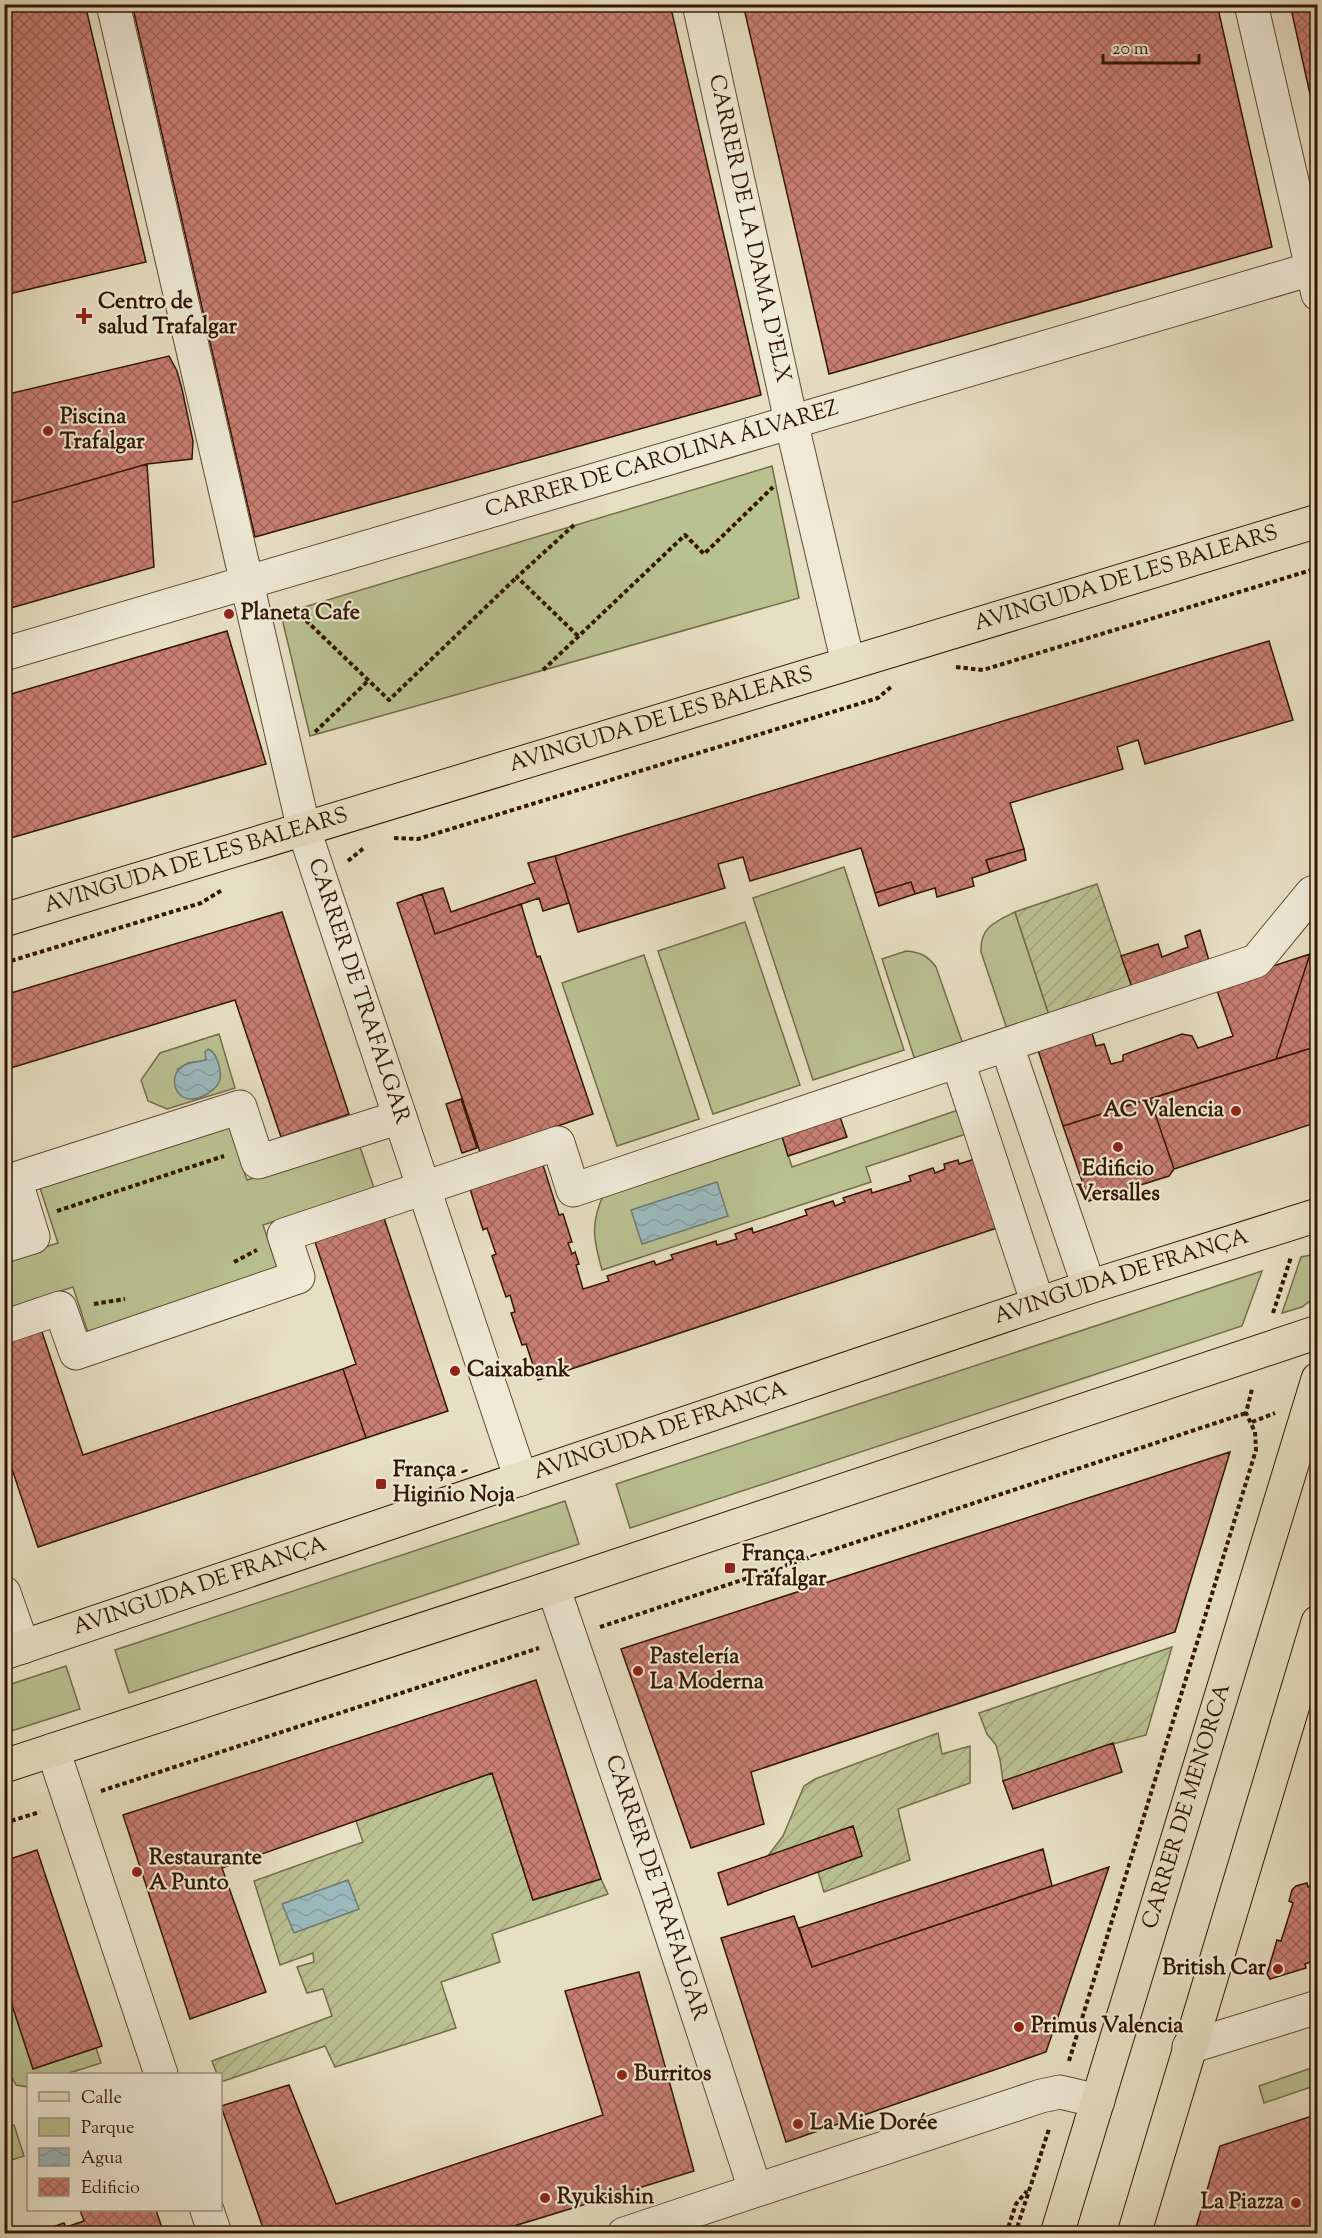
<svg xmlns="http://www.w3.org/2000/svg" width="1322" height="2238" font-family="'Sorts Mill Goudy',serif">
  <defs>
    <pattern id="garden-furrows" width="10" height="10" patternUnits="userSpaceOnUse" patternTransform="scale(1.5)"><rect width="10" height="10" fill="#b9c191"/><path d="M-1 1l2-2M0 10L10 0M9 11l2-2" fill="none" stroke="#a0a57b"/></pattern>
    <pattern id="water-waves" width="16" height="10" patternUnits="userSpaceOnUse" patternTransform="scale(1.5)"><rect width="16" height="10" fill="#9bbabd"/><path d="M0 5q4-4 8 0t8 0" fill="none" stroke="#869fa1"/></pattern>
    <pattern id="building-cross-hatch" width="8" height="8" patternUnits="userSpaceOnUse" patternTransform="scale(1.5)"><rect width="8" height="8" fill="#c87e73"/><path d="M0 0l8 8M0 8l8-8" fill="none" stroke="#a3665c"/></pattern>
  </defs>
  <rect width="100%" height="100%" fill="#e7dfc3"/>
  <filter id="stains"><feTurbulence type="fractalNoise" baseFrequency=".00333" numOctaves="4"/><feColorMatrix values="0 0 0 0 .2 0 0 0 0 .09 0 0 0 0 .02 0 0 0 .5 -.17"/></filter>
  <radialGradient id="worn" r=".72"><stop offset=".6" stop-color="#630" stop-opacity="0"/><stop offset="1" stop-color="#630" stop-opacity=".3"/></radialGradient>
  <path fill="#b9c191" stroke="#766c48" stroke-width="1.5" fill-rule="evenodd" d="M 772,466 L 799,598 L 310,736 L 281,614 Z
    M 844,867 L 904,1050 L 813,1080 L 753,898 Z
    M 1015,912 L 1050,1018 L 1008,1032 L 981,952 C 980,927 995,922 1015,912 Z
    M 745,922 L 800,1085 L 713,1114 L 658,951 Z
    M 906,951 C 920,952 928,956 936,967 L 964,1047 L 916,1063 L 882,959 Z
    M 644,955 L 699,1119 L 617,1146 L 562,983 Z
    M 219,1034 L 235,1088 L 167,1109 L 148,1101 L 141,1080 L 160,1053 ZM 215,1055 L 220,1076 L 178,1069 L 188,1063 L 203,1061 Z
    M 961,1109 L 969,1133 L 866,1167 L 871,1182 L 602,1270 C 593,1238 590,1223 605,1191 L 781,1133 L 792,1167 Z
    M 228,1122 L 247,1180 L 359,1144 L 374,1188 L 263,1225 L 280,1276 L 90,1339 L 73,1287 L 5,1309 L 4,1260 L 58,1243 L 39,1185 Z
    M 1317,1254 L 1317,1278 L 1310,1301 L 1302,1307 L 1282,1313 L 1301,1257 Z
    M 1262,1271 L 1242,1326 L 630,1528 L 616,1484 Z
    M 565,1501 L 579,1544 L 129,1693 L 115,1650 Z
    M 66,1666 L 80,1709 L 5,1733 L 5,1686 Z
    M 13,2007 L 33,2068 L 96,2048 L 101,2063 L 66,2074 L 28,2074 L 28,2087 L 16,2085 L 11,2076 L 5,2078 L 4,2009 Z
    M 1317,2066 L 1317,2085 L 1264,2103 L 1259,2086 Z
    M 14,2125 L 24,2156 L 5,2162 L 5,2128 Z"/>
  <path fill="url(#garden-furrows)" stroke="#766c48" stroke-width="1.5" d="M 1097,884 L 1133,990 L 1050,1018 L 1015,912 Z
    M 1172,1647 L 1146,1735 L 1113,1744 L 1003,1781 L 1000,1760 L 996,1745 L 987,1734 L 979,1713 Z
    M 938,1733 L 942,1754 L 970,1746 L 970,1783 L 898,1809 L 910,1860 L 824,1892 L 818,1872 L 862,1856 L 853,1826 L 767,1857 L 783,1836 L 804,1786 L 815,1779 Z
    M 492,1773 L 533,1900 L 601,1879 L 608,1894 L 492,1934 L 500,1962 L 441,1982 L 456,2028 L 335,2067 L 325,2046 L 221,2082 L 220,2074 L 217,2074 L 212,2061 L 332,2016 L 323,1989 L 307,1993 L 297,1967 L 314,1962 L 313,1953 L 280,1965 L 254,1881 L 363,1842 L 356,1821 Z"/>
  <path fill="url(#water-waves)" stroke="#717971" stroke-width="1.5" d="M 208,1049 C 217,1052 223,1073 219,1082 C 216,1090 201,1099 192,1099 C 174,1100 168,1075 183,1066 C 189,1062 198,1062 206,1060 L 205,1052 Z
    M 717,1182 L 728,1216 L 642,1244 L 631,1210 Z
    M 348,1880 L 359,1909 L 294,1933 L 282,1904 Z"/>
  <path fill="url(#building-cross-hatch)" stroke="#321700" stroke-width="1.5" d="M 4,4 L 85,4 L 146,262 L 4,295 Z
    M 132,4 L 670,4 L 761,395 L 255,537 Z
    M 743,4 L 1217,4 L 1272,247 L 829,374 Z
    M 1290,4 L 1318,4 L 1318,130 Z
    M 169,356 L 177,371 L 182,389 L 193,441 L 192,459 L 147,464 L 4,505 L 4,395 Z
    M 147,464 L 154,567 L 4,610 L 4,505 Z
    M 227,631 L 266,764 L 4,840 L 4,696 Z
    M 1269,641 L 1293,720 L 1145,764 L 1138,740 L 1117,747 L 1123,769 L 1010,803 L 1024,849 L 986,860 L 990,872 L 972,878 L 974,886 L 937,897 L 935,888 L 915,894 L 911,882 L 875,893 L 861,848 L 750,881 L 743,857 L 718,864 L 725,888 L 578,932 L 555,856 Z
    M 1024,849 L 1026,860 L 990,872 L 986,860 Z
    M 555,856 L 569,903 L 543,911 L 539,898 L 435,934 L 422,894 L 443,888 L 451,912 L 535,883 L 528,863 Z
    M 911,882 L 915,894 L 879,906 L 875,893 Z
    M 422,894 L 435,934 L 521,904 L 537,957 L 540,956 L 593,1114 L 480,1152 L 397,903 Z
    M 282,912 L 349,1114 L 281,1137 L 235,1000 L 4,1070 L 4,995 Z
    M 1200,930 L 1210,964 L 1133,990 L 1121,956 L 1158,944 L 1162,957 L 1188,947 L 1185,936 Z
    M 1318,930 L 1318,1046 L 1276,1059 L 1310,954 Z
    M 1310,954 L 1276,1059 L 1063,1126 L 1036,1044 L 1090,1027 L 1096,1046 L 1104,1044 L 1111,1064 L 1123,1061 L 1123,1055 L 1182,1034 L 1192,1036 L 1198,1048 L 1233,1036 L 1215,985 Z
    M 1318,1046 L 1318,1122 L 1174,1169 L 1150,1099 Z
    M 461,1099 L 477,1148 L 462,1153 L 446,1104 Z
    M 1150,1099 L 1174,1169 L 1169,1176 L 1089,1201 L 1063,1126 Z
    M 839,1114 L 847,1137 L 788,1156 L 781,1133 Z
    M 978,1158 L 1000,1227 L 538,1380 L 526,1344 L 522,1345 L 511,1313 L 515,1312 L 510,1295 L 506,1297 L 492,1256 L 496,1254 L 487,1228 L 483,1230 L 470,1189 L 542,1162 L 559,1215 L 563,1214 L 572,1242 L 568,1243 L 572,1254 L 575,1252 L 579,1264 L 576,1265 L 583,1289 L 609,1281 L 607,1276 L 654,1261 L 656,1265 L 673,1259 L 671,1255 L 716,1241 L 717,1245 L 737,1239 L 735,1234 L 752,1228 L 753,1233 L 807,1215 L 805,1210 L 833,1201 L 835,1206 L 845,1202 L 843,1198 L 871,1189 L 872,1193 L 911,1181 L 909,1176 L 933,1168 L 935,1173 L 945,1169 L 944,1164 L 958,1160 L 959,1164 Z
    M 383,1215 L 448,1411 L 366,1438 L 343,1369 L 356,1364 L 314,1239 Z
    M 41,1329 L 83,1455 L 343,1369 L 366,1438 L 38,1547 L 4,1445 L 4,1341 Z
    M 1230,1452 L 1175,1632 L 751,1772 L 764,1824 L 691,1848 L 621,1649 Z
    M 536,1680 L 601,1879 L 533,1900 L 492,1773 L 222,1868 L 266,1992 L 190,2019 L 123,1815 Z
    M 1113,1743 L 1122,1772 L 1013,1809 L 1003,1781 Z
    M 853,1826 L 862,1856 L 728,1905 L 718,1873 Z
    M 1043,1849 L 1052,1886 L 812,1967 L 799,1928 Z
    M 37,1850 L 102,2046 L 33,2069 L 4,1981 L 4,1950 L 6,1950 L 4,1861 Z
    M 1109,1867 L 1046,2052 L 786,2142 L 721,1938 L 794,1916 L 812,1967 Z
    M 1307,1883 L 1308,1887 L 1318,1884 L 1318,1959 L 1305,1964 L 1306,1968 L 1270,1979 L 1267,1974 L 1277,1940 L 1281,1941 L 1293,1903 L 1289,1901 L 1292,1890 L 1296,1886 Z
    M 639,1972 L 694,2171 L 488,2234 L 265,2234 L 221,2106 L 289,2085 L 336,2204 L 603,2115 L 565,1991 Z
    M 1318,2114 L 1318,2234 L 1194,2234 L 1220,2146 Z
    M 80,2210 L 156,2210 L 164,2234 L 33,2234 L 64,2223 L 66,2227 L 84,2221 Z
    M 14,2226 L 17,2234 L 4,2234 L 4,2229 Z"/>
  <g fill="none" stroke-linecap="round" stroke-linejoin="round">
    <g stroke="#5f4931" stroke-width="35">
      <g id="minor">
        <path id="s1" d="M 113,4 L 304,830 L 521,1479"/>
        <path id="s2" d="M 699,4 L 791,421 L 848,663"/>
        <path d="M 1251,4 L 1318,294"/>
        <path id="s3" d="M 4,654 L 1318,267"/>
        <path d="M 1007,1046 L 1089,1287"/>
        <path d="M 958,1062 L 1038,1304"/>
        <path d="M 4,1246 L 33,1237 L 15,1179 L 240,1107 L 258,1162 L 400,1117"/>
        <path d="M 4,1327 L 60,1308 L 76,1353 L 298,1277 L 284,1235 L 558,1143 L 573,1190 L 1256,961 L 1312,893 L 1318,891"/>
        <path id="s4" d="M 553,1587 L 659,1896 L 755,2189"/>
        <path d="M 4,1593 L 23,1647"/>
        <path d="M 53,1750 L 161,2074"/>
        <path d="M 1189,2047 L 1318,2007"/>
        <path d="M 207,2210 L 215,2234"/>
        <path d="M 624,2234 L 1041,2096 L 1060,2092 L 1098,2101"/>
      </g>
    </g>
    <g stroke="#321700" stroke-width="35">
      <g id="major">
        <path id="s5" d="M 4,920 L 1318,521"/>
        <path id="s6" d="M 4,1653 L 1089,1287 L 1318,1215"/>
        <path d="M 4,1766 L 553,1587 L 1318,1332"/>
        <path id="s7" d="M 1057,2234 L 1318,1379"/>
        <path d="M 1134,2234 L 1318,1622"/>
      </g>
    </g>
    <path stroke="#321700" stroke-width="4" stroke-dasharray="4.5 3" stroke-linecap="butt" d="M 574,525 L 517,577 L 578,636
      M 295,610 L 389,700 L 517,577
      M 956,667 L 983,670 L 1318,568
      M 543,670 L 685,535 L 704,554 L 773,487
      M 315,732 L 369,680
      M 394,838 L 418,839 L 878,698 L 892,686
      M 348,861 L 365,847
      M 4,963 L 201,903 L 222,890
      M 1315,1184 L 1318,1176
      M 57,1211 L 224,1156
      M 234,1262 L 257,1250
      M 94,1304 L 125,1299
      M 1273,1313 L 1291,1257
      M 1252,1422 L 1275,1413
      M 600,1627 L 1246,1413
      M 101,1791 L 539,1648
      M 4,1823 L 40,1812
      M 1069,2061 L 1256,1450 L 1255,1432 L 1246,1413 L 1252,1389
      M 1006,2234 L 1016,2204 L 1027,2191
      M 1015,2234 L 1049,2129"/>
    <use href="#minor" stroke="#efead8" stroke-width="33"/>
    <use href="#major" stroke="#e7dfc3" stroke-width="33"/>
  </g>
  <g fill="#8f2418" stroke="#efead8" stroke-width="2">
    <path d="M81 307h6v6h6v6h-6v6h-6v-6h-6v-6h6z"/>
    <circle cx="48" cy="431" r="6"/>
    <circle cx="229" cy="614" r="6"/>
    <circle cx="1236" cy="1111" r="6"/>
    <circle cx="1118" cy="1147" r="6"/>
    <circle cx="455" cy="1371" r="6"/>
    <rect x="375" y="1478" width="12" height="12" rx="3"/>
    <rect x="724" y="1562" width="12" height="12" rx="3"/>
    <circle cx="638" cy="1671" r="6"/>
    <circle cx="137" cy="1872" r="6"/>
    <circle cx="1278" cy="1969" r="6"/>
    <circle cx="1019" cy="2027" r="6"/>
    <circle cx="622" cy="2075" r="6"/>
    <circle cx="798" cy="2124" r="6"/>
    <circle cx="545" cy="2198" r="6"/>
    <circle cx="1296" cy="2203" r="6"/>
  </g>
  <g text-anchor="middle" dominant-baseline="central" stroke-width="4.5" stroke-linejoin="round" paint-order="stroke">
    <g font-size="22" fill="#321700" stroke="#efead8">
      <text stroke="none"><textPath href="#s2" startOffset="230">CARRER DE LA DAMA D'ELX</textPath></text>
      <text stroke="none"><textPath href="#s3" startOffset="686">CARRER DE CAROLINA ÁLVAREZ</textPath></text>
      <text stroke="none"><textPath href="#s5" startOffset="1173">AVINGUDA DE LES BALEARS</textPath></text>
      <text stroke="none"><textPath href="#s5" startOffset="687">AVINGUDA DE LES BALEARS</textPath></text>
      <text stroke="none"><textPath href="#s5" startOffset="201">AVINGUDA DE LES BALEARS</textPath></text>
      <text stroke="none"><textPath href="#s1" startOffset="1018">CARRER DE TRAFALGAR</textPath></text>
      <text stroke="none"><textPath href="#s6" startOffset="1179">AVINGUDA DE FRANÇA</textPath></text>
      <text stroke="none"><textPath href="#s6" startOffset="693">AVINGUDA DE FRANÇA</textPath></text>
      <text stroke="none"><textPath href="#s6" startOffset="207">AVINGUDA DE FRANÇA</textPath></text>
      <text stroke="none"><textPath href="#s7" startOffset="447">CARRER DE MENORCA</textPath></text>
      <text stroke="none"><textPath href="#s4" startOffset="318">CARRER DE TRAFALGAR</textPath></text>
    </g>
    <g font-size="22" font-weight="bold" fill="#321700" stroke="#efead8" text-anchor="start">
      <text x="98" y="303">Centro de<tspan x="98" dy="25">salud Trafalgar</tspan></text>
      <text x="60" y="418">Piscina<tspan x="60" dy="25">Trafalgar</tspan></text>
      <text x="241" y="614">Planeta Cafe</text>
      <text x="1224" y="1111" text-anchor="end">AC Valencia</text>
      <text x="1118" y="1170" text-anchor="middle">Edificio<tspan x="1118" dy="25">Versalles</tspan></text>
      <text x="467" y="1371">Caixabank</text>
      <text x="393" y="1471">França -<tspan x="393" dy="25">Higinio Noja</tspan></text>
      <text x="742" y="1555">França -<tspan x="742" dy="25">Trafalgar</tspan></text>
      <text x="650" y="1658">Pastelería<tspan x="650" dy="25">La Moderna</tspan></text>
      <text x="149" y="1859">Restaurante<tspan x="149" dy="25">A Punto</tspan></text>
      <text x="1266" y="1969" text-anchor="end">British Car</text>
      <text x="1031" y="2027">Primus Valencia</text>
      <text x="634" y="2075">Burritos</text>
      <text x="810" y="2124">La Mie Dorée</text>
      <text x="557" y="2198">Ryukishin</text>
      <text x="1284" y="2203" text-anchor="end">La Piazza</text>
    </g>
  </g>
  <rect width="1322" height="2238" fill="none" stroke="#e7dfc3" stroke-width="24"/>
  <rect x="6" y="6" width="1310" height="2226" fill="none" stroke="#321700" stroke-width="3"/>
  <rect x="12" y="12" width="1298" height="2214" fill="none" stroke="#321700" stroke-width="1.5"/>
  <rect x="27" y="2073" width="195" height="138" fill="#efead8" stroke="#a39682" stroke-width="1.5"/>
  <rect x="39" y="2092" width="30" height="9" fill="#e7dfc3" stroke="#a39682" stroke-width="1.5"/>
  <text x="81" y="2103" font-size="18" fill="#321700">Calle</text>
  <rect x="39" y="2118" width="30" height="18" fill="#b9c191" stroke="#a39682" stroke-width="1.5"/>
  <text x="81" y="2133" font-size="18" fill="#321700">Parque</text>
  <rect x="39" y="2148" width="30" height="18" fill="url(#water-waves)" stroke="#a39682" stroke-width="1.5"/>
  <text x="81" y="2163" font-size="18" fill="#321700">Agua</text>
  <rect x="39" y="2178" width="30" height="18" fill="url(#building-cross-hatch)" stroke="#a39682" stroke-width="1.5"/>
  <text x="81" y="2193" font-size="18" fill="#321700">Edificio</text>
  <path d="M1103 54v9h96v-9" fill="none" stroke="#321700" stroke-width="3"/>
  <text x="1112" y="54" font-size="18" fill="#321700" stroke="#efead8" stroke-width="4.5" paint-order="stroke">20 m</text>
  <rect width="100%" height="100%" filter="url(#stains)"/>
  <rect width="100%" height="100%" fill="url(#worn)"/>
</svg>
